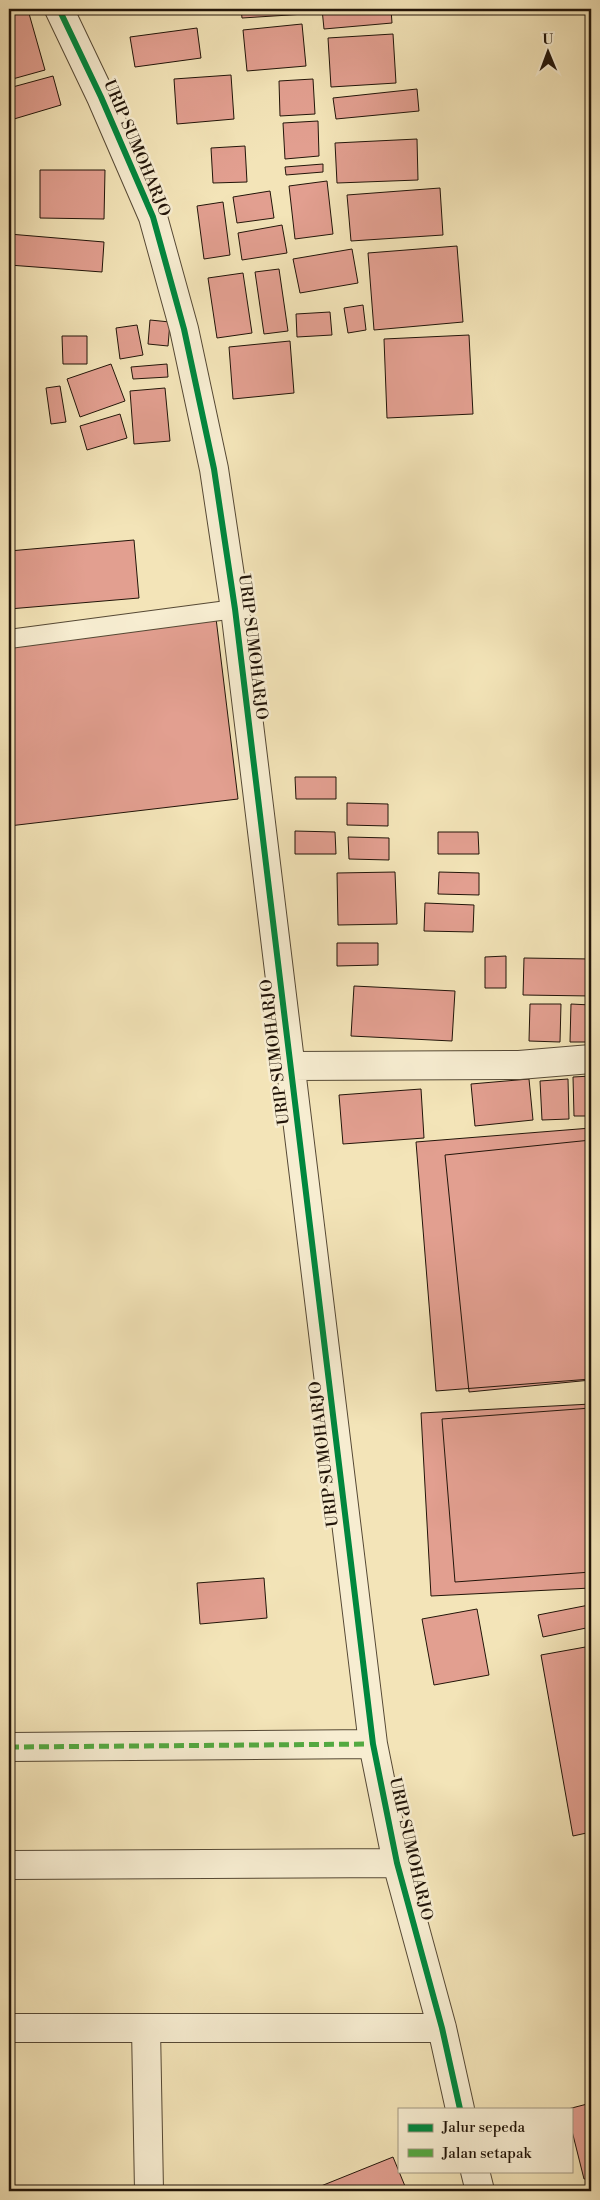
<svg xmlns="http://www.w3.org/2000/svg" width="600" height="2200" font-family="'Libre Bodoni',serif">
  <rect width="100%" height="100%" fill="#f3e4b8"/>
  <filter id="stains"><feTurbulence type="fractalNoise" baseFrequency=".004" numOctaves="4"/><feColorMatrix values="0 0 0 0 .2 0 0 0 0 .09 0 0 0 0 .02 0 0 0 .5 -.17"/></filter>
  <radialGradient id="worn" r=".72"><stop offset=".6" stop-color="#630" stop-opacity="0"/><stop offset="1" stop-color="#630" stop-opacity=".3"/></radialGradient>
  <path fill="#e29f90" stroke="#221509" d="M 107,9 L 172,9 L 107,11 Z
    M 241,9 L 305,9 L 305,14 L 242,18 Z
    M 322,9 L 391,9 L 392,23 L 324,29 Z
    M 28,10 L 45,70 L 9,80 L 9,15 Z
    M 302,24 L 306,66 L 247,71 L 243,30 Z
    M 197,28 L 201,58 L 135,67 L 130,37 Z
    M 393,34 L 396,83 L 331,87 L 328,38 Z
    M 231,75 L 234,119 L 177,124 L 174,79 Z
    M 53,76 L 61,105 L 14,119 L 9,100 L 9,88 Z
    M 313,79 L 315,114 L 280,116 L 279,81 Z
    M 417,89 L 419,111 L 336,119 L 333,98 Z
    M 318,121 L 319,156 L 285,159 L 283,123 Z
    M 417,139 L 418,180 L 337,183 L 335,143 Z
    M 245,146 L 247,182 L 213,183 L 211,148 Z
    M 323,164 L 323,172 L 286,175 L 285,167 Z
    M 40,170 L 105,170 L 104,219 L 40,218 Z
    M 327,181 L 333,234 L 295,239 L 289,186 Z
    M 440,188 L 443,235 L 351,241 L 347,195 Z
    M 270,191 L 274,218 L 237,223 L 233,197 Z
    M 223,202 L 230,255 L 204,259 L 197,206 Z
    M 282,225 L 287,253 L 242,260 L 238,233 Z
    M 9,234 L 104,242 L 102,272 L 9,265 Z
    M 457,246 L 463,322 L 374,330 L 368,253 Z
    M 352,249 L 358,283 L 300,293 L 293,259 Z
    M 279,269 L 288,331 L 264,334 L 255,272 Z
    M 243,273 L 252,333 L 217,338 L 208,278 Z
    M 363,305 L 366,330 L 348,333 L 344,308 Z
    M 330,312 L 332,335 L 297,337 L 296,314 Z
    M 150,320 L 170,322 L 168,346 L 148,344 Z
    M 137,325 L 143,355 L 120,359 L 116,328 Z
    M 469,335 L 473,414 L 387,418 L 384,339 Z
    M 62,336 L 87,336 L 87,364 L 63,364 Z
    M 290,341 L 294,393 L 233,399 L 229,347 Z
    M 111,364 L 125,401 L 80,417 L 67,379 Z
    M 167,364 L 168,377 L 133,379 L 131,367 Z
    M 60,386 L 66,422 L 51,424 L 46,388 Z
    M 165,388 L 170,441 L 134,444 L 130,391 Z
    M 120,414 L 127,438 L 87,450 L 80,426 Z
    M 134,540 L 139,598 L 9,609 L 9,551 Z
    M 215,610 L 238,799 L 9,826 L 9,634 Z
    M 295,777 L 336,777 L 336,799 L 296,799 Z
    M 347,803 L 388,804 L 388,826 L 347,825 Z
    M 295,831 L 335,832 L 336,854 L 295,854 Z
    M 438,832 L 478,832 L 479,854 L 438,854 Z
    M 348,837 L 389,838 L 389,860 L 349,859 Z
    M 395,872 L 397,924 L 338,925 L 337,873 Z
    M 439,872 L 479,873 L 479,895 L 438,894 Z
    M 425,903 L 474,905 L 473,932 L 424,931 Z
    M 337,943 L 378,943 L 378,965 L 337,966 Z
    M 506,956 L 506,988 L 485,988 L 485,957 Z
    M 524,958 L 591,959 L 591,996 L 523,995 Z
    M 354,986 L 455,991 L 452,1041 L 351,1036 Z
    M 530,1004 L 561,1004 L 560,1042 L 529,1041 Z
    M 571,1004 L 591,1005 L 591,1042 L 570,1042 Z
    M 591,1076 L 591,1116 L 574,1116 L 573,1077 Z
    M 529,1079 L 533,1120 L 475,1126 L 471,1084 Z
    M 568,1079 L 569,1119 L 542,1120 L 540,1081 Z
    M 421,1089 L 424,1138 L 343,1144 L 339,1095 Z
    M 591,1128 L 591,1379 L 436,1391 L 416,1142 Z
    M 591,1140 L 591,1380 L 469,1392 L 445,1155 Z
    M 591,1404 L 591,1588 L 431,1596 L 421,1413 Z
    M 591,1408 L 591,1572 L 455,1582 L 442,1419 Z
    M 264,1578 L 267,1618 L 200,1624 L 197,1583 Z
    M 589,1605 L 591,1627 L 543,1637 L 538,1615 Z
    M 477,1609 L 489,1675 L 434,1685 L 422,1619 Z
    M 591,1646 L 591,1832 L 573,1836 L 541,1655 Z
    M 587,1868 L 591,1868 L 591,1886 Z
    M 591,2103 L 591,2178 L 584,2179 L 571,2127 L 571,2109 L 568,2109 Z
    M 393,2157 L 407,2191 L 323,2191 L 321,2186 Z"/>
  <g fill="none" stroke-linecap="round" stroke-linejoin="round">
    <g stroke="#564935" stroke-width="20">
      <path id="lane" d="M 9,639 L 235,609"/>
    </g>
    <g stroke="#564935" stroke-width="30">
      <path id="street" d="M 59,9 L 101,97 L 153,217 L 184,329 L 214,469 L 235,609 L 373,1744 L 397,1863 L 442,2028 L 460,2109
        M 290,1066 L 519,1065 L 591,1059
        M 9,1747 L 373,1744
        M 9,1865 L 397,1863
        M 9,2028 L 442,2028
        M 146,2028 L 149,2191
        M 475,2171 L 480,2191"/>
    </g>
    <use href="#lane" stroke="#f7edd1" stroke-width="18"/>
    <use href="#street" stroke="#f7edd1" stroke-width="28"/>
    <path stroke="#53a941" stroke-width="5" stroke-dasharray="10 5" stroke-linecap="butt" d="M 9,1747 L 373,1744"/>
    <g stroke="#f7edd1" stroke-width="9">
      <path id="cycleway" d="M 59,9 L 101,97 L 153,217 L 184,329 L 214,469 L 235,609 L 373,1744 L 397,1863 L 442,2028 L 460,2109"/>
    </g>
    <use href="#cycleway" stroke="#00873e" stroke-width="6"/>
  </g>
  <g text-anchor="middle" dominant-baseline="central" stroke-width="5" stroke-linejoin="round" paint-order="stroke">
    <g font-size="16" fill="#221509" stroke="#f7edd1">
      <text transform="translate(137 148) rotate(67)">URIP SUMOHARJO</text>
      <text transform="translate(253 647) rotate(83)">URIP SUMOHARJO</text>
      <text transform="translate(275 1052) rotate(-97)">URIP SUMOHARJO</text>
      <text transform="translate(324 1454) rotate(-97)">URIP SUMOHARJO</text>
      <text transform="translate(411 1849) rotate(77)">URIP SUMOHARJO</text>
    </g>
  </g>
  <rect width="600" height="2200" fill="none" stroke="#f3e4b8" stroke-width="30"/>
  <rect x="10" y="10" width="580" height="2180" fill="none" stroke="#221509" stroke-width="2.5"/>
  <rect x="15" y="15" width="570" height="2170" fill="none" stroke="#221509"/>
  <rect x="398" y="2108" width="175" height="65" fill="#f7edd1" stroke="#a29781"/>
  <rect x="408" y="2124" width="25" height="8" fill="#00873e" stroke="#a29781"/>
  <text x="442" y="2132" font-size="15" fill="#221509">Jalur sepeda</text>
  <rect x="408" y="2149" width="25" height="8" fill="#53a941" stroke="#a29781"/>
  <text x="442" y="2158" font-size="15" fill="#221509">Jalan setapak</text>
  <g transform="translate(548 52) rotate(359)" stroke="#f7edd1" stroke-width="4" paint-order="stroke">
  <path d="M0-4L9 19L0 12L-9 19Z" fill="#221509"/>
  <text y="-8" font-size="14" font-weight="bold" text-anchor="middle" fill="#221509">U</text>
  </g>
  <rect width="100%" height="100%" filter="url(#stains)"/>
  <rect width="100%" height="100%" fill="url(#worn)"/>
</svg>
